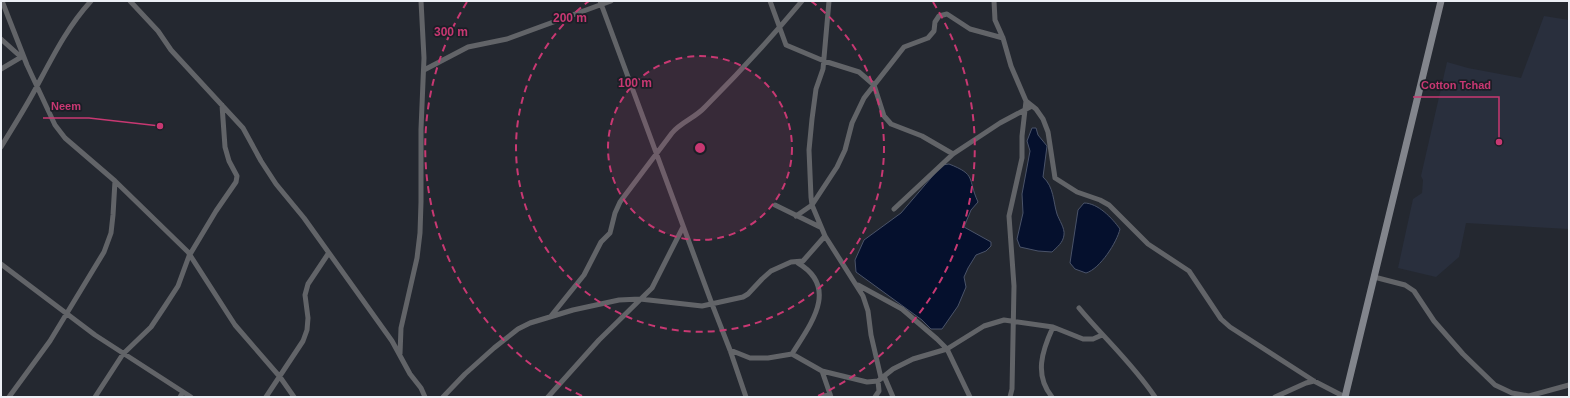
<svg xmlns="http://www.w3.org/2000/svg" width="1570" height="398" font-family="Arial,sans-serif">
  <rect width="100%" height="100%" fill="#242830"/>
  <path fill="#292f3d" d="M 1544,16 L 1569,20 L 1569,229 L 1466,223 L 1459,257 L 1436,277 L 1398,268 L 1413,199 L 1422,193 L 1423,180 L 1421,176 L 1447,62 L 1468,68 L 1521,78 Z"/>
  <path fill="#05102d" stroke="#4a5369" d="M 1032,128 L 1036,128 L 1038,135 L 1047,146 L 1043,177 C 1054,187 1053,201 1057,214 C 1059,220 1065,228 1064,235 C 1063,243 1057,247 1052,252 L 1038,251 L 1020,247 L 1017,239 L 1023,213 L 1022,194 L 1030,151 L 1027,141 Z
    M 949,164 C 977,175 967,178 978,202 L 971,210 L 964,227 L 991,242 L 991,246 L 986,251 L 976,255 L 968,268 L 964,277 L 966,287 L 958,306 L 942,329 L 931,329 L 922,320 L 856,272 L 855,260 L 864,240 L 901,213 L 942,165 Z
    M 1084,203 C 1098,203 1112,218 1120,229 C 1117,242 1100,269 1086,273 L 1075,269 L 1070,263 L 1078,210 Z"/>
  <g fill="none" stroke-linecap="round" stroke-linejoin="round">
    <path stroke="#626468" stroke-width="5" d="M 2,1 L 27,65 L 55,125 L 65,138 L 115,181 L 188,252 L 235,325 L 280,377 L 294,397
      M 130,1 L 158,31 L 171,50 L 243,128 L 261,161 L 276,184 L 304,218 L 392,341 L 410,374 L 421,388 L 425,397
      M 600,1 L 712,304 L 730,350 L 746,397
      M 770,1 L 786,45 L 824,61 L 859,72 L 874,85 L 884,116 L 891,124 L 922,136 L 953,154
      M 829,1 L 823,69 L 816,89 L 812,119 L 809,150 L 811,197 L 812,205 L 825,236 L 863,296 L 868,311 L 871,335 L 881,378
      M 994,1 L 995,20 L 1003,38 L 1011,66 L 1026,101 L 1036,109 L 1043,119 L 1048,132 L 1055,178 L 1077,192 L 1100,200 L 1109,205 L 1148,244 L 1189,271 L 1221,319 L 1230,327 L 1314,381 L 1345,397
      M 1,39 L 21,57
      M 1,69 L 23,56
      M 424,70 L 468,47 L 507,39 L 611,1
      M 1,147 C 13,127 26,107 37,86 C 53,56 68,26 91,1
      M 775,205 L 820,227
      M 894,209 L 953,154 L 1000,123 L 1032,106
      M 796,216 L 812,205 L 837,167 L 845,150 L 852,123 L 864,98 L 904,47 L 928,38 L 934,31 L 935,22 L 939,16 L 947,14 L 970,29 L 1003,38
      M 1,264 L 95,335 L 191,397
      M 1374,277 L 1405,285 L 1414,291 L 1434,321 L 1463,354 L 1495,385 L 1512,393 L 1529,396 L 1569,385
      M 858,285 L 902,309 L 937,339 L 947,349 L 970,397
      M 1079,308 C 1104,338 1133,364 1155,397
      M 551,316 L 584,275 L 601,242 L 610,233 L 615,213 L 620,202 L 672,133 C 681,122 695,118 705,107 C 739,73 771,38 802,1
      M 730,350 L 750,358 L 768,358 L 792,354 L 822,371 L 867,382 L 878,381 L 893,369 L 913,359 L 947,349 L 984,326 L 1004,320 L 1053,327 L 1083,339 L 1093,339 L 1102,335
      M 400,354 L 401,328 L 417,258 L 420,233 L 421,202 L 421,129 L 424,58 L 421,1
      M 792,354 C 810,325 840,288 798,263
      M 822,371 L 831,397
      M 884,376 L 893,397
      M 9,397 L 50,341 L 104,252 L 111,233 L 113,215 L 115,181
      M 95,397 L 123,354 L 151,327 L 165,306 L 178,286 L 189,256 L 216,211 L 236,182 L 237,176 L 229,161 L 225,147 L 222,105
      M 180,397 L 183,392
      M 266,397 L 303,341 L 307,330 L 308,318 L 305,295 L 308,284 L 328,254
      M 443,397 L 465,374 L 494,348 L 518,329 L 530,323 L 573,310 L 619,300 L 640,299 L 702,306 L 743,297 L 748,294 L 762,279 L 771,271 L 791,262 L 803,261 L 825,236
      M 548,397 L 599,340 L 652,288 L 683,227
      M 822,397 L 830,394
      M 875,397 L 879,391 L 878,381
      M 1010,397 L 1012,389 L 1014,286 L 1009,216 L 1022,158 L 1022,136 L 1026,101
      M 1052,397 C 1034,375 1042,351 1053,327
      M 1275,397 L 1306,383 L 1314,381"/>
    <path stroke="#82858c" stroke-width="7" d="M 1345,397 L 1441,1"/>
  </g>
  <circle cx="700" cy="148" r="92" fill="#c83872" fill-opacity=".12"/>
  <g fill="none" stroke="#c83872" stroke-width="2" stroke-dasharray="7 5">
    <circle cx="700" cy="148" r="92"/>
    <path d="M811 1A184 184 0 1 1 589 1"/>
    <path d="M582 396A275 275 0 0 1 467 2M933 2A275 275 0 0 1 818 396"/>
  </g>
  <circle cx="700" cy="148" r="6" fill="#c83872" stroke="#1b1e26" stroke-width="2"/>
  <g font-size="12" text-anchor="middle" font-weight="bold" fill="#c83872" stroke="#1b1e26" stroke-width="3.5" stroke-linejoin="round" paint-order="stroke">
    <text x="570" y="22">200 m</text>
    <text x="451" y="36">300 m</text>
    <text x="635" y="87">100 m</text>
  </g>
  <path fill="none" stroke="#c83872" stroke-width="1.5" d="M1499 142L1499 97H1413M160 126L89 118H43"/>
  <g fill="#c83872" stroke="#1b1e26" stroke-width="1.5">
    <circle cx="1499" cy="142" r="4"/>
    <circle cx="160" cy="126" r="4"/>
  </g>
  <g font-size="11" text-anchor="middle" font-weight="bold" fill="#c83872" stroke="#1b1e26" stroke-width="3.5" stroke-linejoin="round" paint-order="stroke">
    <text x="1456" y="89">Cotton Tchad</text>
    <text x="66" y="110">Neem</text>
  </g>
  <rect width="1570" height="398" fill="none" stroke="#eceff5" stroke-width="4"/>
</svg>
